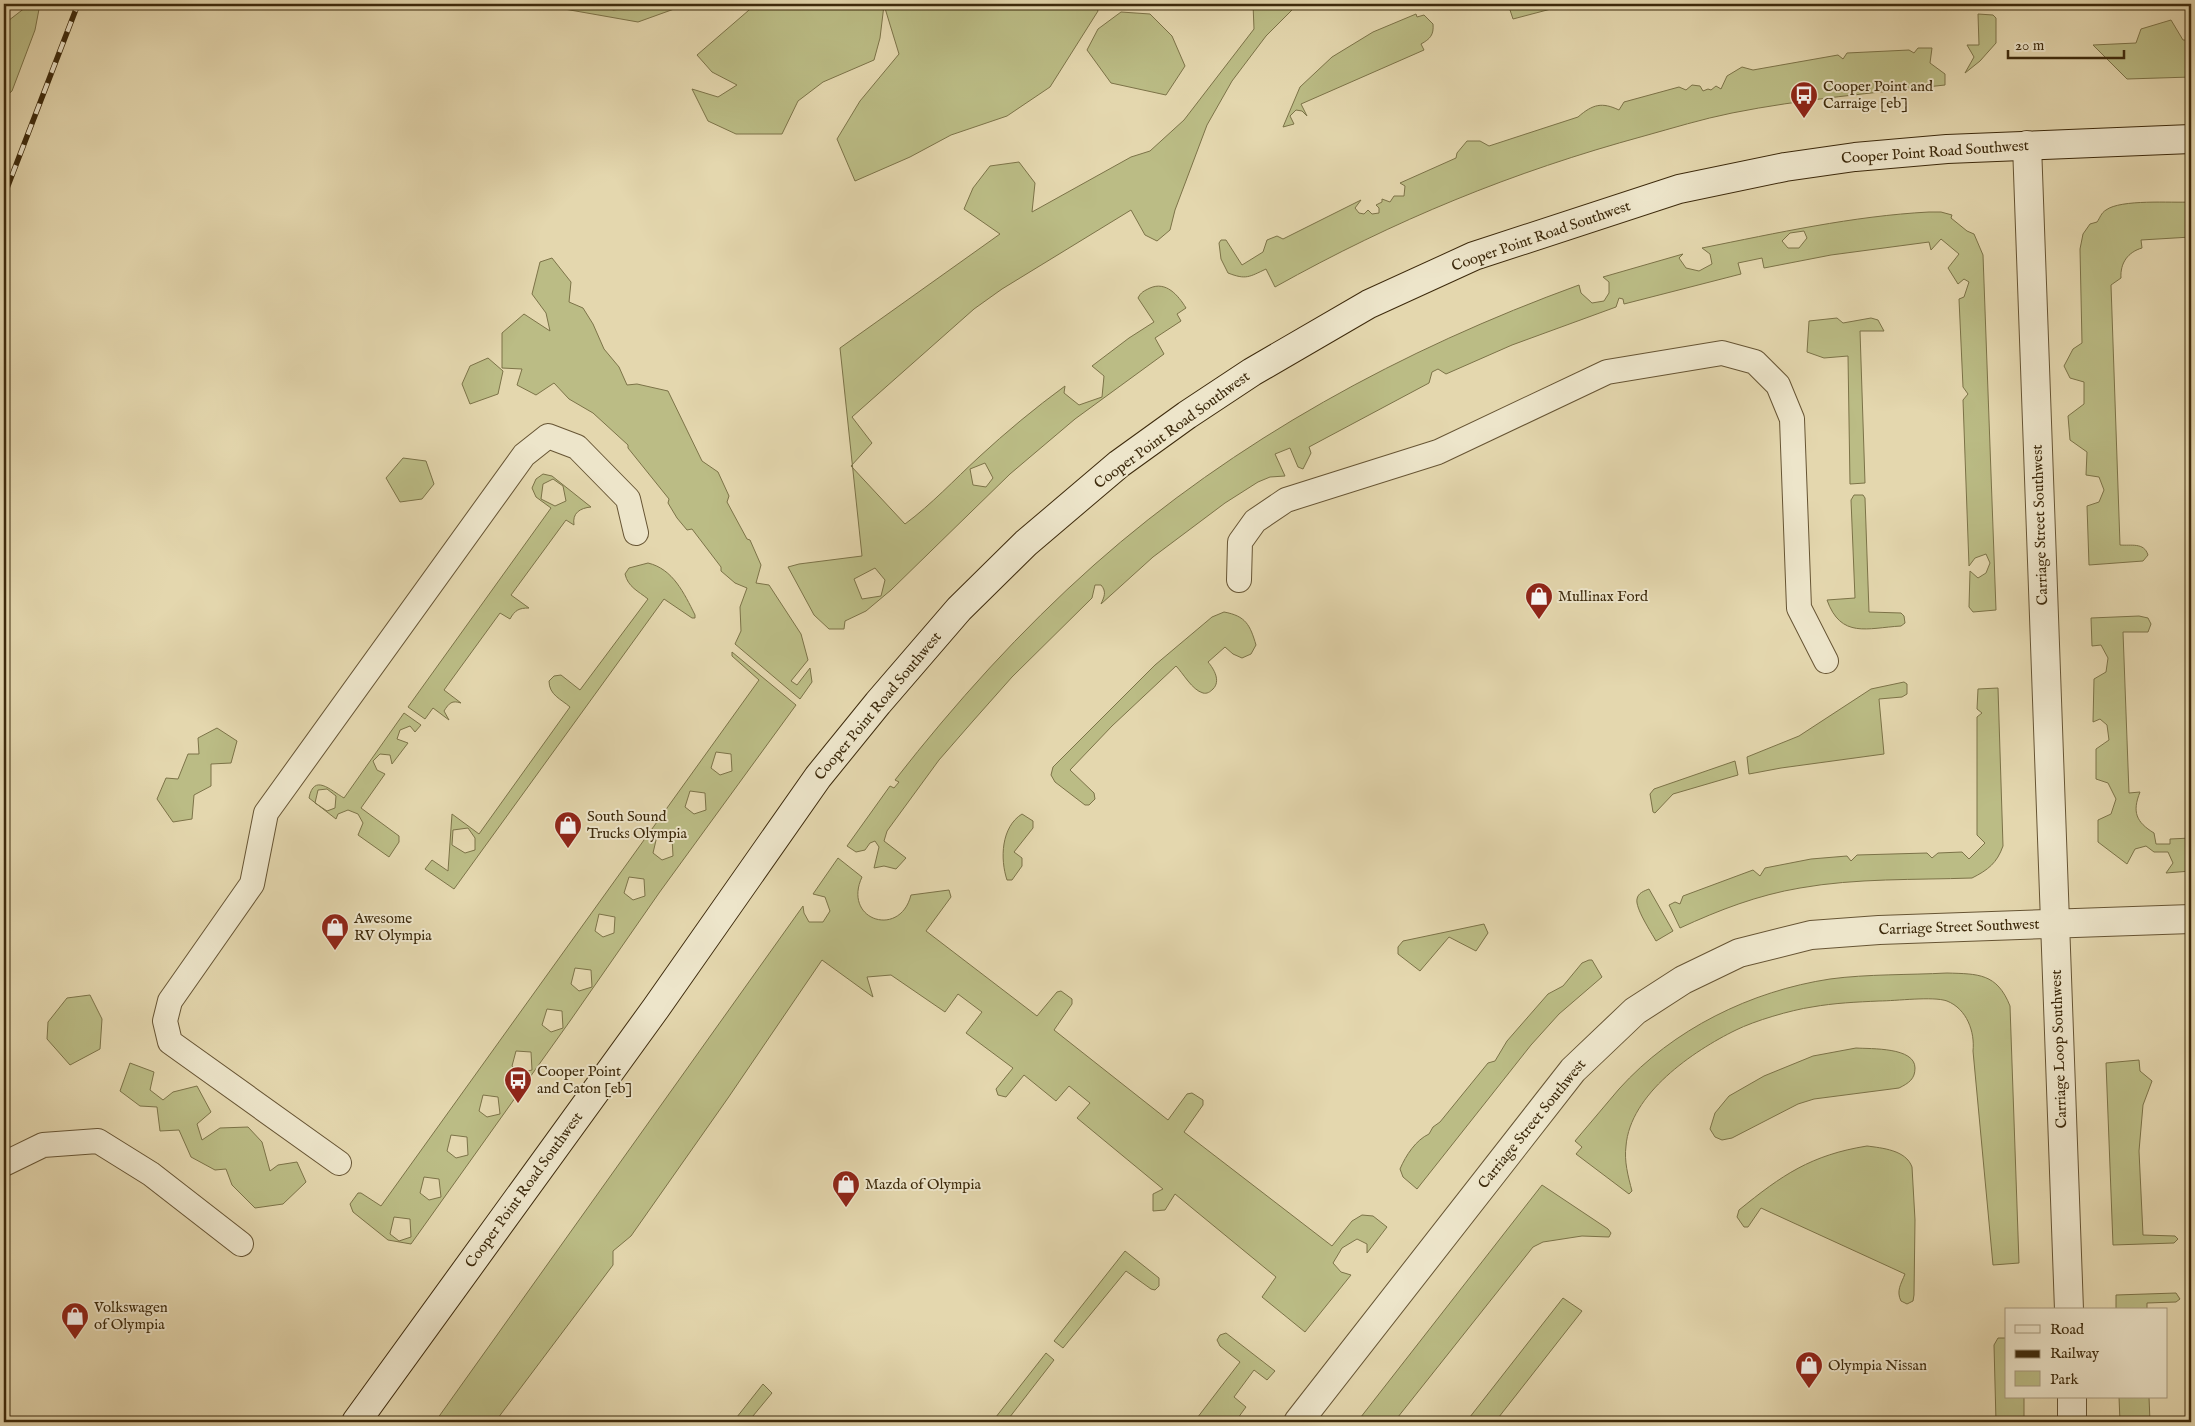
<svg xmlns="http://www.w3.org/2000/svg" width="2195" height="1426" font-family="'IM FELL English',serif">
  <rect width="100%" height="100%" fill="#e4d7ae"/>
  <filter id="stains"><feTurbulence type="fractalNoise" baseFrequency=".004" numOctaves="4"/><feColorMatrix values="0 0 0 0 .2 0 0 0 0 .09 0 0 0 0 .02 0 0 0 .5 -.17"/></filter>
  <radialGradient id="worn" r=".72"><stop offset=".6" stop-color="#630" stop-opacity="0"/><stop offset="1" stop-color="#630" stop-opacity=".3"/></radialGradient>
  <path fill="#bbbc85" stroke="#7c7348" fill-rule="evenodd" d="M 30,4 L 40,4 L 35,30 L 12,91 L 4,98 L 4,24 Z
    M 536,4 L 605,4 L 613,10 L 661,4 L 688,4 L 638,22 Z
    M 756,4 L 1096,4 L 1098,11 L 1050,87 L 1007,116 L 951,135 L 910,157 L 855,181 L 837,139 L 860,101 L 899,54 L 884,5 L 880,38 L 874,60 L 823,82 L 798,101 L 782,134 L 736,134 L 708,121 L 692,89 L 718,97 L 737,85 L 712,72 L 697,55 Z
    M 1253,4 L 1298,4 L 1266,36 L 1232,81 L 1207,125 L 1175,210 L 1170,230 L 1157,241 L 1145,235 L 1131,210 L 1002,289 L 974,309 L 852,417 L 872,443 L 851,466 L 905,524 C 932,504 954,480 979,457 C 1006,432 1035,408 1065,386 L 1064,393 L 1079,405 L 1102,397 L 1104,376 L 1092,366 L 1129,338 L 1154,322 L 1138,298 C 1141,292 1144,291 1150,288 C 1166,281 1178,295 1186,308 L 1177,314 L 1181,321 L 1155,338 L 1164,354 L 1075,419 L 1010,474 L 891,590 L 866,611 L 845,621 L 844,629 L 829,629 L 814,615 L 788,567 L 799,564 L 862,556 L 840,348 L 1000,234 L 964,209 L 973,188 L 990,166 L 1019,162 L 1035,183 L 1032,212 L 1131,157 L 1150,151 L 1184,120 L 1254,29 ZM 985,463 L 993,478 L 986,487 L 973,485 L 970,469 ZM 875,568 L 885,580 L 881,596 L 862,599 L 854,579 Z
    M 1508,4 L 1570,4 L 1513,19 Z
    M 1121,12 L 1150,14 L 1172,36 L 1185,66 L 1166,95 L 1111,83 L 1087,50 L 1098,29 Z
    M 1416,14 L 1417,17 L 1424,15 L 1433,24 C 1434,35 1430,39 1421,44 L 1424,50 L 1301,104 L 1307,116 L 1302,111 L 1296,110 L 1290,116 L 1294,124 L 1283,127 L 1300,87 L 1332,57 L 1373,32 Z
    M 1978,14 L 1993,15 L 1996,18 L 1996,43 L 1980,61 L 1965,73 L 1974,57 L 1967,45 L 1979,45 Z
    M 2171,20 L 2183,40 L 2191,40 L 2191,77 L 2127,79 L 2093,45 L 2136,43 L 2141,29 Z
    M 1918,48 L 1932,48 L 1930,63 L 1945,74 L 1945,85 C 1874,93 1802,99 1732,113 C 1702,119 1673,128 1644,136 C 1512,172 1395,220 1275,287 L 1266,269 C 1249,277 1246,280 1228,273 L 1221,259 L 1219,243 L 1221,240 L 1226,240 L 1242,265 L 1263,252 L 1267,240 L 1277,236 L 1283,239 L 1361,200 L 1355,208 L 1359,213 L 1364,214 L 1368,210 L 1372,214 L 1379,213 L 1379,208 L 1376,205 L 1382,202 L 1382,199 L 1390,202 L 1394,196 L 1404,196 L 1405,186 L 1400,183 L 1456,158 L 1457,153 L 1467,141 L 1480,141 L 1489,146 L 1578,117 C 1593,104 1602,102 1619,110 L 1624,102 L 1679,87 L 1686,90 L 1692,85 L 1700,86 L 1703,91 L 1708,89 L 1711,90 L 1716,86 L 1721,89 L 1727,76 L 1742,67 L 1753,70 L 1838,55 L 1843,59 L 1847,53 L 1909,50 L 1914,53 Z
    M 2191,202 L 2191,237 L 2141,240 L 2142,248 C 2128,252 2120,263 2121,278 L 2111,285 L 2120,545 C 2131,546 2144,542 2148,555 L 2143,561 L 2089,565 L 2087,506 L 2099,502 L 2104,490 L 2099,477 L 2086,475 L 2087,452 L 2070,440 L 2068,416 L 2084,404 L 2084,382 L 2070,378 L 2064,366 L 2073,349 L 2082,343 L 2080,249 L 2083,234 L 2090,224 L 2097,222 C 2100,218 2101,213 2106,210 C 2121,199 2171,203 2191,202 Z
    M 1929,212 L 1941,212 L 1952,215 L 1951,218 L 1967,231 L 1974,234 L 1983,255 L 1996,610 L 1973,612 L 1969,607 L 1970,571 L 1978,578 L 1986,573 L 1990,563 L 1986,554 L 1975,558 L 1969,566 L 1963,400 L 1968,394 L 1963,387 L 1959,299 L 1964,297 L 1969,282 L 1964,279 L 1958,284 L 1948,268 L 1959,254 L 1941,239 L 1931,250 L 1929,242 L 1831,255 L 1764,268 L 1762,258 L 1738,263 L 1741,274 L 1624,304 L 1623,299 L 1619,298 L 1616,307 L 1512,345 L 1446,374 L 1438,369 L 1432,372 L 1429,383 L 1309,447 L 1311,453 L 1303,469 L 1298,467 L 1290,448 L 1275,454 L 1285,476 L 1270,477 L 1258,482 L 1225,503 L 1153,557 L 1101,604 C 1104,597 1107,592 1101,585 L 1095,585 L 1092,598 L 1012,677 L 973,721 L 939,760 L 887,831 L 884,841 L 906,858 L 896,869 L 884,866 L 874,868 L 879,847 L 875,841 L 870,843 L 865,850 L 856,852 L 847,846 L 890,786 L 894,788 L 899,782 L 895,780 C 955,703 1021,630 1094,565 C 1235,440 1403,349 1579,285 L 1581,293 L 1592,303 L 1604,301 L 1609,293 L 1609,282 L 1603,277 L 1683,254 L 1679,258 L 1686,268 L 1699,271 L 1712,264 L 1710,254 L 1702,248 C 1777,233 1853,216 1929,212 ZM 1804,231 L 1807,238 L 1799,248 L 1788,248 L 1782,241 L 1790,233 Z
    M 552,258 L 571,282 L 569,302 L 583,308 L 593,324 L 604,349 L 619,367 L 627,385 L 637,384 L 668,391 L 702,461 L 718,472 L 729,496 L 727,502 L 747,539 L 750,540 L 761,565 L 756,583 L 769,585 L 801,634 L 808,660 L 791,681 L 797,685 L 810,668 L 812,682 L 800,699 L 735,644 L 741,631 L 740,607 L 747,588 L 735,583 L 721,571 L 721,567 L 692,529 L 687,530 L 677,518 L 668,503 L 669,499 L 628,448 L 628,445 L 593,413 L 569,399 L 554,383 L 536,395 L 517,385 L 522,369 L 502,368 L 502,333 L 524,314 L 550,331 L 546,313 L 532,294 L 540,262 Z
    M 1837,318 L 1843,323 L 1871,318 L 1878,320 L 1884,331 L 1860,331 L 1865,483 L 1850,484 L 1848,356 L 1824,358 L 1807,352 L 1809,321 Z
    M 488,358 L 503,371 L 498,394 L 470,404 L 462,384 L 470,366 Z
    M 403,458 L 426,461 L 434,484 L 422,499 L 400,502 L 386,478 Z
    M 543,474 L 552,476 L 591,507 C 580,508 572,513 574,525 L 566,520 L 511,595 L 529,608 C 519,608 515,610 510,619 L 500,613 L 444,690 L 461,703 C 452,700 449,703 444,711 L 449,720 L 433,708 L 425,719 L 408,707 L 551,508 L 536,497 L 532,488 L 536,479 ZM 553,479 L 563,486 L 566,501 L 555,506 L 541,499 L 543,484 Z
    M 1854,495 L 1863,495 L 1865,498 L 1869,612 L 1901,613 L 1904,616 L 1905,623 L 1901,626 C 1867,628 1841,639 1827,600 L 1855,598 L 1851,500 Z
    M 648,563 C 673,569 684,593 695,615 L 695,618 L 692,618 L 664,599 L 454,889 L 425,869 L 432,860 L 448,871 L 452,814 L 479,834 L 570,707 C 561,699 549,695 549,681 L 554,676 L 561,675 L 580,690 L 648,599 C 638,591 628,587 625,574 L 629,568 ZM 468,828 L 475,838 L 475,850 L 465,853 L 452,845 L 453,830 Z
    M 1224,612 C 1246,616 1250,625 1256,645 L 1251,654 L 1242,658 L 1233,654 L 1225,647 L 1208,662 C 1214,669 1221,681 1213,689 C 1210,692 1207,694 1203,693 C 1192,690 1183,673 1176,666 L 1112,726 L 1070,770 L 1094,793 L 1095,799 L 1089,805 L 1085,805 L 1055,782 L 1051,775 L 1053,767 L 1155,665 L 1212,617 Z
    M 2139,616 L 2148,618 L 2151,624 L 2148,632 L 2123,632 L 2129,793 L 2140,792 C 2132,812 2136,822 2154,833 L 2156,844 L 2170,844 L 2170,839 L 2191,838 L 2191,871 L 2166,873 L 2173,863 L 2168,852 L 2154,852 L 2146,846 L 2135,849 L 2127,864 L 2098,842 L 2098,820 L 2111,814 L 2116,799 L 2108,783 L 2096,779 L 2096,749 L 2109,740 L 2107,725 L 2100,719 L 2093,722 L 2094,679 L 2106,672 L 2108,658 L 2101,645 L 2092,646 L 2091,618 Z
    M 732,652 L 796,705 L 659,893 L 570,1021 L 411,1244 L 388,1240 L 353,1212 L 350,1204 L 358,1193 L 361,1193 L 381,1206 L 759,680 L 732,656 ZM 716,752 L 731,754 L 732,771 L 720,775 L 711,768 ZM 690,791 L 705,793 L 706,810 L 694,814 L 685,807 ZM 657,836 L 672,838 L 673,856 L 662,860 L 653,853 ZM 629,877 L 644,879 L 645,896 L 633,900 L 624,893 ZM 599,914 L 615,917 L 614,933 L 603,937 L 595,931 ZM 575,968 L 591,970 L 592,987 L 579,991 L 571,984 ZM 547,1009 L 562,1011 L 563,1028 L 551,1032 L 542,1025 ZM 516,1051 L 531,1052 L 532,1070 L 520,1073 L 512,1066 ZM 483,1095 L 498,1097 L 500,1114 L 487,1117 L 479,1111 ZM 451,1135 L 467,1137 L 468,1155 L 456,1158 L 447,1151 ZM 424,1177 L 439,1179 L 441,1197 L 429,1200 L 420,1193 ZM 394,1217 L 410,1219 L 411,1237 L 399,1241 L 390,1234 Z
    M 1904,682 L 1907,684 L 1907,694 L 1902,697 L 1879,699 L 1884,754 L 1781,768 L 1749,774 L 1747,757 L 1799,736 L 1871,689 Z
    M 1998,688 L 2003,846 C 1997,863 1988,870 1972,878 C 1915,880 1856,878 1800,888 C 1758,895 1719,910 1680,928 L 1669,905 L 1675,902 L 1680,904 L 1683,896 L 1753,870 L 1760,876 L 1765,868 L 1811,859 L 1847,856 L 1851,861 L 1857,855 L 1927,853 L 1932,858 L 1938,853 L 1962,852 L 1969,859 L 1985,843 L 1977,835 L 1977,717 L 1982,713 L 1977,709 L 1978,689 Z
    M 404,713 L 421,725 L 415,732 L 410,726 L 400,730 L 397,739 L 408,743 L 392,764 L 390,755 L 380,754 L 373,761 L 377,770 L 385,774 L 361,808 L 399,836 L 399,842 L 389,857 L 358,835 L 363,823 L 358,814 L 348,810 L 338,814 L 336,819 L 309,798 C 314,773 330,790 344,798 ZM 327,789 L 336,796 L 335,808 L 327,811 L 315,803 L 318,790 Z
    M 217,728 L 237,741 L 231,763 L 211,764 L 211,786 L 194,795 L 192,819 L 173,822 L 157,799 L 166,778 L 178,779 L 188,754 L 199,754 L 198,738 Z
    M 1735,761 L 1738,775 L 1673,794 L 1655,813 L 1653,812 L 1650,794 L 1654,789 Z
    M 1022,814 L 1033,821 L 1033,828 L 1014,852 L 1022,858 L 1022,866 L 1012,880 L 1007,880 C 1000,859 1001,827 1022,814 Z
    M 838,858 L 862,877 C 842,920 900,939 911,895 L 949,890 L 951,897 L 926,931 L 1037,1016 L 1057,992 L 1061,991 L 1072,999 L 1072,1004 L 1054,1030 L 1168,1120 L 1187,1094 L 1192,1093 L 1203,1100 L 1203,1105 L 1184,1132 L 1332,1246 L 1352,1221 L 1362,1215 L 1373,1216 L 1387,1227 L 1367,1253 L 1367,1244 L 1357,1239 L 1342,1248 L 1333,1263 L 1341,1272 L 1351,1275 L 1305,1332 L 1262,1297 L 1276,1277 L 1175,1194 L 1165,1210 L 1153,1211 L 1153,1194 L 1163,1189 L 1077,1118 L 1090,1103 L 1069,1086 L 1056,1101 L 1024,1075 L 1006,1097 L 998,1095 L 996,1089 L 1013,1068 L 966,1033 L 982,1012 L 958,994 L 945,1012 L 891,975 L 867,977 L 873,997 L 822,960 L 728,1098 L 631,1236 L 613,1251 L 613,1265 L 495,1422 L 435,1422 L 803,906 L 804,913 L 809,922 L 823,922 L 830,911 L 825,897 L 813,894 Z
    M 1649,889 L 1673,931 L 1656,941 C 1651,932 1635,908 1637,899 C 1638,893 1644,891 1649,889 Z
    M 1484,924 L 1488,933 L 1476,951 L 1449,937 L 1420,971 L 1398,954 L 1398,947 L 1403,941 Z
    M 1589,960 L 1592,960 L 1602,977 L 1559,1014 L 1531,1045 L 1417,1189 L 1403,1177 L 1400,1169 C 1406,1155 1416,1140 1429,1134 L 1433,1127 L 1440,1122 L 1488,1063 L 1495,1061 L 1507,1041 L 1548,994 L 1563,986 L 1582,963 Z
    M 1947,973 C 1978,974 1997,973 2010,1006 L 2019,1263 L 1993,1265 L 1973,1051 C 1975,1032 1967,1009 1947,1001 C 1933,996 1896,1001 1879,1001 C 1857,1002 1834,1003 1812,1007 C 1791,1010 1754,1021 1736,1030 C 1693,1051 1630,1094 1626,1146 C 1624,1161 1628,1176 1632,1191 L 1629,1194 L 1576,1154 L 1582,1147 L 1575,1141 C 1590,1124 1604,1106 1619,1089 C 1673,1029 1751,991 1830,979 C 1867,974 1909,975 1947,973 Z
    M 90,995 L 102,1019 L 100,1049 L 70,1065 L 47,1039 L 48,1022 L 67,998 Z
    M 1856,1048 C 1871,1049 1915,1047 1915,1068 C 1915,1079 1909,1083 1899,1088 L 1814,1099 L 1798,1104 L 1732,1138 L 1722,1140 L 1715,1137 L 1710,1129 L 1715,1113 L 1729,1096 L 1764,1076 L 1813,1056 Z
    M 2139,1060 L 2140,1071 L 2152,1081 L 2143,1105 L 2139,1151 L 2143,1235 L 2175,1236 L 2178,1239 L 2174,1243 L 2113,1245 L 2106,1063 Z
    M 130,1063 L 154,1072 L 150,1090 L 163,1100 L 173,1092 L 197,1086 L 211,1112 L 197,1124 L 202,1140 L 220,1128 L 248,1127 L 262,1142 L 270,1171 L 278,1165 L 297,1162 L 306,1182 L 283,1204 L 255,1208 L 232,1185 L 226,1169 L 215,1170 L 191,1157 L 179,1130 L 160,1131 L 157,1107 L 140,1106 L 120,1091 Z
    M 1867,1146 C 1882,1148 1906,1150 1912,1167 L 1915,1220 L 1914,1295 L 1913,1301 L 1907,1304 L 1901,1301 C 1896,1291 1901,1284 1905,1274 L 1761,1208 L 1748,1227 L 1744,1227 L 1737,1217 L 1739,1210 C 1782,1175 1811,1155 1867,1146 Z
    M 1542,1185 L 1608,1229 L 1611,1233 L 1609,1237 L 1582,1236 L 1543,1242 L 1533,1247 L 1394,1422 L 1357,1422 Z
    M 1125,1251 L 1159,1278 L 1159,1286 L 1155,1290 L 1151,1289 L 1126,1271 L 1063,1348 L 1054,1341 Z
    M 2176,1293 L 2180,1299 L 2176,1302 L 2147,1303 L 2147,1310 L 2116,1310 L 2116,1295 Z
    M 1563,1298 L 1582,1311 L 1495,1422 L 1466,1422 Z
    M 1226,1333 L 1275,1371 L 1267,1380 L 1254,1370 L 1234,1397 L 1246,1407 L 1235,1422 L 1194,1422 L 1240,1362 L 1220,1346 L 1217,1340 L 1220,1335 Z
    M 1998,1338 L 2006,1338 L 2006,1397 L 2024,1397 L 2024,1422 L 1996,1422 L 1994,1345 Z
    M 1046,1353 L 1054,1360 L 1006,1422 L 992,1422 Z
    M 763,1384 L 772,1393 L 748,1422 L 733,1422 Z
    M 2119,1397 L 2149,1397 L 2150,1422 L 2120,1422 Z"/>
  <g fill="none" stroke-linecap="round" stroke-linejoin="round">
    <g stroke="#675534" stroke-width="26">
      <path id="service" d="M 1239,580 L 1240,542 L 1255,521 L 1286,500 L 1438,452 L 1607,372 L 1722,353 L 1755,362 L 1778,385 L 1792,419 L 1799,608 L 1826,661
        M 339,1163 L 170,1042 L 165,1021 L 170,1001 L 252,884 L 266,813 L 524,455 L 548,436 L 577,447 L 628,499 L 636,533
        M 4,1164 L 43,1145 L 98,1141 L 151,1174 L 241,1244"/>
    </g>
    <g stroke="#675534" stroke-width="30">
      <path id="minor" d="M 2027,145 L 2069,1310
        M 2072,1397 L 2072,1422
        M 1298,1422 L 1573,1070 L 1635,1011 L 1683,980 L 1739,953 L 1811,935 L 1879,930 L 2191,919"/>
    </g>
    <g stroke="#3d2a0c" stroke-width="30">
      <path id="secondary" d="M 356,1422 L 656,1008 L 818,777 L 878,703 L 959,609 L 1026,543 L 1119,464 L 1187,415 L 1252,372 L 1369,304 L 1474,256 L 1679,189 L 1785,167 L 1855,157 L 1947,149 L 2191,139"/>
    </g>
    <use href="#service" stroke="#ede5ca" stroke-width="24"/>
    <use href="#minor" stroke="#ede5ca" stroke-width="28"/>
    <use href="#secondary" stroke="#ede5ca" stroke-width="28"/>
    <g stroke="#3d2a0c" stroke-width="5.5">
      <path id="rail" d="M 4,196 L 78,4"/>
    </g>
    <use href="#rail" stroke="#ede5ca" stroke-width="4" stroke-dasharray="11" stroke-linecap="butt"/>
  </g>
  <defs>
    <g id="bus-pin" transform="scale(1.4375)"><path d="M0 17L-7.5 6A9.5 9.5 0 1 1 7.5 6Z" fill="#8f2418" stroke="#ede5ca"/><path d="M-5-6H5V4H4V6H2V4H-2V6H-4V4H-5ZM-3.5-4V0h7V-4ZM-3.5 1.2v1.5H-2V1.2ZM2 1.2v1.5H3.5V1.2Z" fill="#fff"/></g>
    <g id="shop-pin" transform="scale(1.4375)"><path d="M0 17L-7.5 6A9.5 9.5 0 1 1 7.5 6Z" fill="#8f2418" stroke="#ede5ca"/><path d="M-5-2.5h2.3a2.7 3.5 0 0 1 5.4 0H5L5.5 6h-11ZM-1.5-2.5h3a1.5 2.3 0 0 0-3 0Z" fill="#fff"/></g>
  </defs>
  <g fill-rule="evenodd">
    <use href="#bus-pin" x="1804" y="95"/>
    <use href="#shop-pin" x="1539" y="596"/>
    <use href="#shop-pin" x="568" y="825"/>
    <use href="#shop-pin" x="335" y="927"/>
    <use href="#bus-pin" x="518" y="1080"/>
    <use href="#shop-pin" x="846" y="1184"/>
    <use href="#shop-pin" x="75" y="1316"/>
    <use href="#shop-pin" x="1809" y="1365"/>
  </g>
  <g text-anchor="middle" dominant-baseline="central" stroke-width="4" stroke-linejoin="round" paint-order="stroke">
    <g font-size="15" fill="#3d2a0c" stroke="#ede5ca" text-anchor="start">
      <text x="1823" y="86">Cooper Point and<tspan x="1823" dy="17">Carraige [eb]</tspan></text>
      <text x="1558" y="596">Mullinax Ford</text>
      <text x="587" y="816">South Sound<tspan x="587" dy="17">Trucks Olympia</tspan></text>
      <text x="354" y="918">Awesome<tspan x="354" dy="17">RV Olympia</tspan></text>
      <text x="537" y="1071">Cooper Point<tspan x="537" dy="17">and Caton [eb]</tspan></text>
      <text x="865" y="1184">Mazda of Olympia</text>
      <text x="94" y="1307">Volkswagen<tspan x="94" dy="17">of Olympia</tspan></text>
      <text x="1828" y="1365">Olympia Nissan</text>
    </g>
    <g font-size="15" fill="#3d2a0c" stroke="#ede5ca">
      <text transform="translate(1935 152) rotate(-4)">Cooper Point Road Southwest</text>
      <text transform="translate(1541 236) rotate(-19)">Cooper Point Road Southwest</text>
      <text transform="translate(1172 430) rotate(-36)">Cooper Point Road Southwest</text>
      <text transform="translate(2040 525) rotate(-92)">Carriage Street Southwest</text>
      <text transform="translate(878 706) rotate(-50)">Cooper Point Road Southwest</text>
      <text transform="translate(1959 927) rotate(-2)">Carriage Street Southwest</text>
      <text transform="translate(2059 1049) rotate(-92)">Carriage Loop Southwest</text>
      <text transform="translate(1532 1124) rotate(-51)">Carriage Street Southwest</text>
      <text transform="translate(524 1190) rotate(-54)">Cooper Point Road Southwest</text>
    </g>
  </g>
  <rect width="2195" height="1426" fill="none" stroke="#e4d7ae" stroke-width="20"/>
  <rect x="5" y="5" width="2185" height="1416" fill="none" stroke="#3d2a0c" stroke-width="2.5"/>
  <rect x="10" y="10" width="2175" height="1406" fill="none" stroke="#3d2a0c"/>
  <rect x="2005" y="1308" width="162" height="90" fill="#ede5ca" stroke="#a79a7e"/>
  <rect x="2015" y="1325" width="25" height="8" fill="#ede5ca" stroke="#a79a7e"/>
  <text x="2050" y="1334" font-size="15" fill="#3d2a0c">Road</text>
  <rect x="2015" y="1350" width="25" height="8" fill="#3d2a0c" stroke="#a79a7e"/>
  <text x="2050" y="1358" font-size="15" fill="#3d2a0c">Railway</text>
  <rect x="2015" y="1371" width="25" height="15" fill="#bbbc85" stroke="#a79a7e"/>
  <text x="2050" y="1384" font-size="15" fill="#3d2a0c">Park</text>
  <path d="M2008 50v8h116v-8" fill="none" stroke="#3d2a0c" stroke-width="2.5"/>
  <text x="2015" y="50" font-size="15" fill="#3d2a0c" stroke="#ede5ca" stroke-width="4" paint-order="stroke">20 m</text>
  <rect width="100%" height="100%" filter="url(#stains)"/>
  <rect width="100%" height="100%" fill="url(#worn)"/>
</svg>
